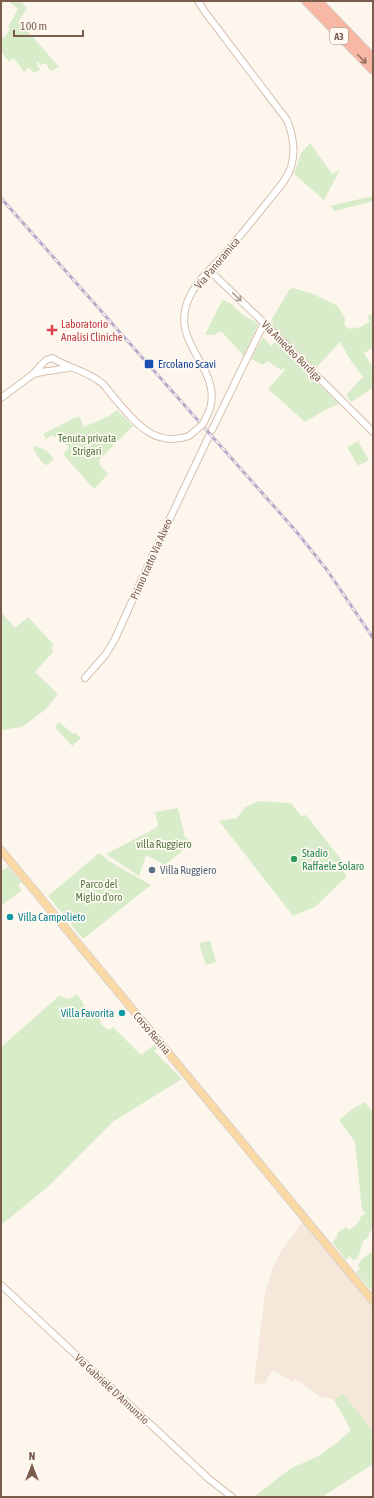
<svg xmlns="http://www.w3.org/2000/svg" width="374" height="1498" font-family="'Asap Condensed',sans-serif">
  <rect width="100%" height="100%" fill="#fdf6ec"/>
  <path fill="#f5e8da" d="M 304,1220 L 364,1292 L 373,1290 L 373,1437 L 340,1400 L 320,1397 L 295,1379 L 292,1382 L 273,1370 L 264,1384 L 254,1383 L 265,1292 L 274,1265 L 282,1250 Z"/>
  <path fill="#d8ecc9" d="M 8,1 L 21,1 L 27,8 L 19,21 L 59,67 L 50,71 L 46,63 L 40,65 L 38,62 L 36,63 L 40,70 L 33,73 L 29,67 L 24,72 L 14,58 L 9,62 L 1,51 L 1,35 L 4,38 L 10,29 L 8,27 L 18,9 Z
    M 310,143 L 332,174 L 340,170 L 324,200 L 294,174 L 301,153 Z
    M 373,196 L 373,201 L 335,211 L 330,206 Z
    M 293,288 L 313,294 L 338,306 L 346,321 L 343,322 L 346,327 L 350,329 L 355,327 L 357,329 L 370,321 L 367,316 L 373,313 L 373,348 L 364,353 L 372,366 L 371,367 L 373,369 L 371,371 L 373,374 L 373,388 L 351,402 L 346,395 L 363,377 L 351,361 L 340,342 L 315,369 L 271,325 L 271,321 L 289,290 Z
    M 222,300 C 234,302 238,313 248,318 C 253,321 253,319 258,324 L 244,356 L 221,331 L 214,335 L 205,335 Z
    M 263,337 L 271,346 L 276,341 L 339,404 L 325,410 L 305,422 L 268,389 L 285,370 L 283,368 L 281,370 L 267,361 L 263,365 L 251,359 Z
    M 117,410 L 133,426 L 99,460 L 100,465 L 108,474 L 94,489 L 63,454 L 69,448 L 61,439 L 64,436 L 61,433 L 55,438 L 52,435 L 46,439 L 43,434 L 79,416 L 84,427 L 109,416 Z
    M 358,441 L 369,460 L 358,466 L 347,447 Z
    M 35,446 L 46,450 L 54,459 L 47,465 L 44,464 C 39,460 37,454 33,449 Z
    M 1,612 L 15,628 L 28,617 L 54,645 L 51,647 L 53,652 L 35,672 L 58,694 L 46,709 L 22,727 L 1,730 Z
    M 59,722 L 73,734 L 75,733 L 81,738 L 72,746 L 55,727 Z
    M 259,801 L 291,803 L 301,816 L 306,815 L 340,858 L 340,861 L 337,863 L 347,876 L 315,907 L 293,916 L 219,821 L 237,818 L 245,807 Z
    M 178,808 L 185,837 L 192,843 L 165,865 L 146,855 L 139,876 L 106,854 L 156,828 L 158,825 L 155,812 Z
    M 99,853 L 112,863 L 151,885 L 83,939 L 48,896 Z
    M 8,866 L 21,882 L 18,886 L 22,890 L 1,906 L 1,869 L 3,870 Z
    M 210,941 L 216,962 L 206,965 L 199,943 Z
    M 76,994 C 85,1002 83,1009 91,1016 L 101,1015 C 98,1023 103,1027 109,1030 L 113,1027 L 141,1055 L 154,1045 L 157,1048 L 154,1051 L 182,1079 L 114,1121 L 50,1185 L 1,1225 L 1,1047 L 59,996 L 70,999 Z
    M 365,1102 L 373,1113 L 373,1228 L 369,1233 L 368,1238 L 363,1241 L 358,1258 L 353,1260 L 350,1256 L 346,1260 L 332,1242 L 337,1237 L 337,1233 L 346,1227 L 349,1230 C 354,1228 360,1222 361,1216 L 365,1214 L 365,1211 L 362,1211 L 355,1142 L 339,1120 L 352,1109 Z
    M 373,1251 L 373,1289 L 371,1290 L 356,1272 L 360,1269 L 358,1265 L 362,1259 Z
    M 343,1393 L 373,1432 L 373,1438 L 371,1439 L 373,1442 L 373,1464 L 322,1497 L 254,1497 L 290,1469 L 318,1456 L 337,1443 L 351,1430 L 334,1400 Z"/>
  <g fill="none" stroke-linecap="round" stroke-linejoin="round">
    <g stroke="#d6c0b0" stroke-width="8">
      <path id="secondary" d="M 198,1 L 205,12 L 287,120 C 293,135 296,151 291,167 C 287,180 277,190 269,200 C 254,219 239,237 223,256 C 211,268 196,282 189,298 C 168,344 222,366 210,409
        M 210,271 L 264,323 L 373,432
        M 33,374 L 47,371 L 50,371 L 61,369 L 69,368
        M 1,398 L 32,375 L 46,360 L 52,358 C 67,367 86,371 99,381 C 104,384 108,390 111,394 C 132,418 152,449 189,436
        M 212,430 L 264,323
        M 85,678 L 106,654 L 115,639 L 154,552 L 209,436
        M 1,1285 L 209,1479 L 232,1497"/>
    </g>
    <g stroke="#dad1cd" stroke-width="9">
      <path id="primary" d="M 1,850 L 373,1301"/>
    </g>
    <g stroke="#dad1cd" stroke-width="10">
      <path id="highway" d="M 306,1 L 373,70
        M 318,1 L 373,58"/>
    </g>
    <use href="#secondary" stroke="#fff" stroke-width="6"/>
    <use href="#primary" stroke="#fbd9a5" stroke-width="7"/>
    <use href="#highway" stroke="#f7b7a3" stroke-width="8"/>
    <g stroke="#b9a8c9" stroke-width="3">
      <path id="rail" d="M 1,198 L 295,530 L 327,570 L 373,638"/>
    </g>
    <use href="#rail" stroke="#fffaf3" stroke-width="1.5" stroke-dasharray="4.5" stroke-linecap="butt"/>
    <g stroke="#d6c0b0" stroke-width="8" stroke-linecap="butt">
      <path id="secondary-bridge" d="M 189,436 L 203,424 L 210,409"/>
    </g>
    <use href="#secondary-bridge" stroke="#fff" stroke-width="6"/>
  </g>
  <defs><path id="oneway-shaft" d="M-6 0H5M1.5-3L5.5 0L1.5 3" fill="none" stroke-width="1.6" stroke-linecap="round" stroke-linejoin="round"/></defs>
  <use stroke="#936e5e" href="#oneway-shaft" transform="translate(362 59) rotate(45)"/>
  <use stroke="#af9d94" href="#oneway-shaft" transform="translate(237 297) rotate(44)"/>
  <path fill="#e0444e" stroke="#fffaf3" stroke-width="1.5" d="M50 324h4v4h4v4h-4v4h-4v-4h-4v-4h4z"/>
  <rect fill="#1a4fb4" stroke="#fffaf3" stroke-width="1.5" x="144" y="359" width="10" height="10" rx="2"/>
  <circle fill="#2e9e5b" stroke="#fffaf3" stroke-width="1.5" cx="294" cy="859" r="4"/>
  <circle fill="#5c6f8a" stroke="#fffaf3" stroke-width="1.5" cx="152" cy="870" r="4"/>
  <g fill="#0f9aa8" stroke="#fffaf3" stroke-width="1.5">
    <circle cx="10" cy="917" r="4"/>
    <circle cx="122" cy="1013" r="4"/>
  </g>
  <g text-anchor="middle" dominant-baseline="central" stroke-width="3.5" stroke-linejoin="round" paint-order="stroke">
    <rect fill="#fffaf3" stroke="#a28b7f" stroke-width="1" x="330" y="28" width="18" height="16" rx="3"/>
    <g font-size="10" font-weight="bold" fill="#7a5c4d">
      <text x="339" y="36">A3</text>
    </g>
    <g font-size="11" fill="#7a5c4d" stroke="#fffaf3">
      <text transform="translate(217 263) rotate(-50)">Via Panoramica</text>
      <text transform="translate(292 351) rotate(45)">Via Amedeo Bordiga</text>
      <text transform="translate(151 559) rotate(-66)">Primo tratto Via Alveo</text>
      <text transform="translate(152 1033) rotate(50)">Corso Resina</text>
      <text transform="translate(112 1389) rotate(43)">Via Gabriele D'Annunzio</text>
    </g>
    <g font-size="11" fill="#be3a42" stroke="#fffaf3" text-anchor="start">
      <text x="61" y="324">Laboratorio<tspan x="61" dy="13">Analisi Cliniche</tspan></text>
    </g>
    <g font-size="11" fill="#164399" stroke="#fffaf3" text-anchor="start">
      <text x="158" y="364">Ercolano Scavi</text>
    </g>
    <g font-size="11" fill="#537a41" stroke="#fffaf3">
      <text x="87" y="438">Tenuta privata<tspan x="87" dy="13">Strigari</tspan></text>
      <text x="164" y="844">villa Ruggiero</text>
      <text x="99" y="884">Parco del<tspan x="99" dy="13">Miglio d'oro</tspan></text>
    </g>
    <g font-size="11" fill="#27864d" stroke="#fffaf3" text-anchor="start">
      <text x="302" y="853">Stadio<tspan x="302" dy="13">Raffaele Solaro</tspan></text>
    </g>
    <g font-size="11" fill="#4e5e75" stroke="#fffaf3" text-anchor="start">
      <text x="160" y="870">Villa Ruggiero</text>
    </g>
    <g font-size="11" fill="#0d838f" stroke="#fffaf3" text-anchor="start">
      <text x="18" y="917">Villa Campolieto</text>
      <text x="114" y="1013" text-anchor="end">Villa Favorita</text>
    </g>
  </g>
  <rect width="374" height="1498" fill="none" stroke="#7a5c4d" stroke-width="4"/>
  <g transform="translate(32 1466)" stroke="#fffaf3" stroke-width="3" paint-order="stroke">
  <path d="M0-3L7 15L0 10L-7 15Z" fill="#7a5c4d"/>
  <text y="-6" font-size="11" font-weight="bold" text-anchor="middle" fill="#7a5c4d">N</text>
  </g>
  <path d="M14 30v6h69v-6" fill="none" stroke="#7a5c4d" stroke-width="2"/>
  <text x="20" y="30" font-size="12" fill="#7a5c4d" stroke="#fffaf3" stroke-width="3" paint-order="stroke">100 m</text>
</svg>
